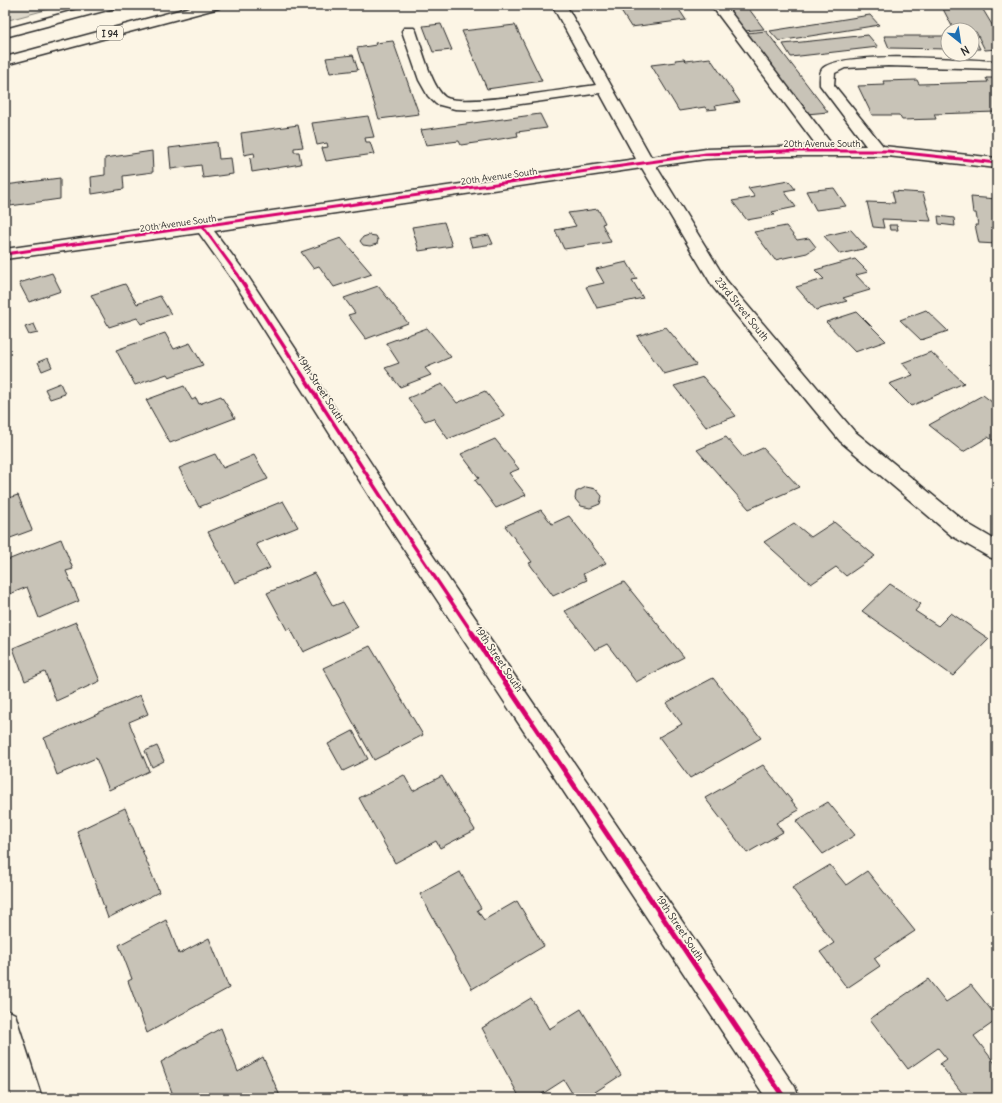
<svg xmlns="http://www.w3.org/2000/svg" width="1002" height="1103" font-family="Delius,sans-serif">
  <rect width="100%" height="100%" fill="#fcf5e5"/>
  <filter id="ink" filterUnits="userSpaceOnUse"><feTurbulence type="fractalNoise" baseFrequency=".025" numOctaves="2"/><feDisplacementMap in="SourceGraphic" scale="8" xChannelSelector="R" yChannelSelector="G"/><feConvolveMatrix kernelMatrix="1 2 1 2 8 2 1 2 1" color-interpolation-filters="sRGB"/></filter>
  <g filter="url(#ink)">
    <path fill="#ded8ca" stroke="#84827a" d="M 5,5 L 64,5 L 5,21 Z"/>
    <path fill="#c8c3b7" stroke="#2b2b2b" d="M 617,5 L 676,5 L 686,20 L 631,27 Z
      M 725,5 L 746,5 L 764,29 L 744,31 Z
      M 982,8 L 997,33 L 997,49 L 985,50 L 976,32 L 972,32 L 972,30 L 954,30 L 943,9 Z
      M 870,15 L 879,25 L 779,41 L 770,31 Z
      M 441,24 L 452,50 L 433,52 L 423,26 Z
      M 515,25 L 542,81 L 487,89 L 462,31 Z
      M 766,31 L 828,112 L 807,114 L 747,33 Z
      M 868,35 L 878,47 L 791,57 L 783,44 Z
      M 884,36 L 948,36 L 948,49 L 889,48 Z
      M 972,37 L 974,37 L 980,49 L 972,49 Z
      M 393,41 L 419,114 L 379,119 L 357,48 L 376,45 L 375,43 Z
      M 353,55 L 358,70 L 330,73 L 326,58 Z
      M 710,58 L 740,102 L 715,106 L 717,109 L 707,110 L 705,107 L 679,111 L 651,65 L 676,62 L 675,60 L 684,59 L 686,61 Z
      M 986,78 L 997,78 L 997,112 L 934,114 L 936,119 L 902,120 L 899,115 L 872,115 L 858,86 L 885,85 L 883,81 L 917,80 L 919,84 L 988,82 Z
      M 540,114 L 547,128 L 517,132 L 518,136 L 489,141 L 461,145 L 459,141 L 426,145 L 421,130 Z
      M 368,116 L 374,137 L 365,138 L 366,142 L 370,142 L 374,154 L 326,161 L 322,148 L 328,147 L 327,143 L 317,145 L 312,123 Z
      M 298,125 L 303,147 L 294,148 L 294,152 L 299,152 L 301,164 L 252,172 L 250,158 L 255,157 L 254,153 L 244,155 L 241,133 Z
      M 217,142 L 219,159 L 231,158 L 233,174 L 203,178 L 201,165 L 171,169 L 169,148 Z
      M 152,151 L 153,172 L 123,176 L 124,189 L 92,194 L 91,177 L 105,175 L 105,158 Z
      M 60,178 L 60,199 L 10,206 L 11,201 L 5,201 L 5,185 Z
      M 789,181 L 795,189 L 784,191 L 796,207 L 772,212 L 775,215 L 747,220 L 732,201 L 755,197 L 748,188 Z
      M 834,188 L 846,206 L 816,210 L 806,191 Z
      M 892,191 L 923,193 L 931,221 L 882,219 L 884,228 L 873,227 L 867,202 L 895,203 Z
      M 971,197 L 997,199 L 997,244 L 979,243 L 975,225 L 978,225 L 976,213 L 973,213 Z
      M 598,209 L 605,223 L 602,224 L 611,242 L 564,249 L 555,230 L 576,226 L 568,213 Z
      M 938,216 L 954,218 L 955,226 L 939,224 Z
      M 444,222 L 452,246 L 419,251 L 412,227 Z
      M 889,225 L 897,225 L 898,230 L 890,230 Z
      M 786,226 L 797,240 L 809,238 L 816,247 L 807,253 L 775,260 L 754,232 Z
      M 851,230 L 867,248 L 840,254 L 824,236 Z
      M 369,235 L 376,236 L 378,240 L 377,244 L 370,246 L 363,245 L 360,241 L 363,237 Z
      M 489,235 L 493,244 L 472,247 L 469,238 Z
      M 341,238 L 372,274 L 334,287 L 319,266 L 313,268 L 301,252 Z
      M 855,259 L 868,272 L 856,275 L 870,290 L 843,298 L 847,301 L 816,310 L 796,287 L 824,279 L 815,270 Z
      M 627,262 L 637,279 L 632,280 L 643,298 L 597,308 L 586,287 L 604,283 L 596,269 Z
      M 52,273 L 61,291 L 29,302 L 19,283 Z
      M 125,284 L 137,304 L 160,296 L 171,314 L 141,324 L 137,318 L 109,327 L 91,295 Z
      M 378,286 L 408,323 L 366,339 L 348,315 L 355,313 L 344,298 Z
      M 926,310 L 948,331 L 921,340 L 900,320 Z
      M 857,312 L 886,341 L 855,352 L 826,322 Z
      M 34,324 L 38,333 L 29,335 L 25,327 Z
      M 666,327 L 680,344 L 696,365 L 664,374 L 637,336 Z
      M 427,328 L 451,357 L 425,368 L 431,375 L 400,387 L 385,368 L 399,363 L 386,343 Z
      M 165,333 L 174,349 L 190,343 L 203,365 L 169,377 L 167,374 L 135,385 L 116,350 Z
      M 931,352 L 964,383 L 911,406 L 889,384 L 913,375 L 902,363 Z
      M 48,358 L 52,367 L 42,371 L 38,362 Z
      M 703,377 L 736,416 L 706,427 L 674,386 Z
      M 60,383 L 65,394 L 50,399 L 45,389 Z
      M 442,384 L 457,403 L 485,391 L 505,416 L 448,439 L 433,418 L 425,421 L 408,398 Z
      M 184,386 L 192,400 L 196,398 L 199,404 L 221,396 L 235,418 L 170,443 L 146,400 Z
      M 983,395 L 997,406 L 997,443 L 988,437 L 963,452 L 929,425 Z
      M 726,437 L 743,457 L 763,448 L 799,487 L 749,509 L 697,450 Z
      M 495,439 L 519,469 L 509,473 L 526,495 L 496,508 L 475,480 L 479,478 L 461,454 Z
      M 215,454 L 223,468 L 254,455 L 268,479 L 199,507 L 179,468 Z
      M 586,487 L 596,489 L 602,496 L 600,504 L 590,508 L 581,506 L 575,499 L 576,492 Z
      M 18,495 L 32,530 L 5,540 L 5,499 Z
      M 283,501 L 298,527 L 256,544 L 270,568 L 235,583 L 208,532 Z
      M 541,510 L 552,524 L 569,516 L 606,563 L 583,574 L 587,580 L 553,596 L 529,563 L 532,562 L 505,526 Z
      M 834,522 L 875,556 L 846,576 L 836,567 L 811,584 L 764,542 L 794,523 L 811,537 Z
      M 61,539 L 73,569 L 66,571 L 79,601 L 39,618 L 27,587 L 5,596 L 5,561 Z
      M 314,573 L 333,606 L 343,602 L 358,627 L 303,652 L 290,628 L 287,630 L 267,593 Z
      M 624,582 L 684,657 L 636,682 L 607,644 L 595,650 L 565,611 Z
      M 890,584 L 921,604 L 915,611 L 938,626 L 951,613 L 989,639 L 953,676 L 862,611 Z
      M 76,622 L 100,681 L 56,701 L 45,672 L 25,681 L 13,648 Z
      M 370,646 L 423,735 L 374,760 L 323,668 Z
      M 713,678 L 761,738 L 690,778 L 659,737 L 682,724 L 666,703 Z
      M 140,695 L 148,714 L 129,722 L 149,771 L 109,790 L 96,758 L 57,775 L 44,738 Z
      M 353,731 L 368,759 L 343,771 L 328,744 Z
      M 157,746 L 164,761 L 152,767 L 145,751 Z
      M 763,765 L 799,810 L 776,823 L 783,832 L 747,853 L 705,798 Z
      M 404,775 L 413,791 L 442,776 L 475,830 L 440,848 L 436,841 L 395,863 L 359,798 Z
      M 828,802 L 855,835 L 823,854 L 796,821 Z
      M 125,808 L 159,892 L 108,918 L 77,831 Z
      M 830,865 L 846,885 L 867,871 L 915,931 L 874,958 L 880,966 L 847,988 L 820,952 L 834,943 L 792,888 Z
      M 460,872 L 481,908 L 477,910 L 484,920 L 517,901 L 544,946 L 472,989 L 420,894 Z
      M 166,920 L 179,954 L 209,938 L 229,988 L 147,1033 L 128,981 L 132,979 L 119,945 Z
      M 928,979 L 946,1002 L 971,985 L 997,1017 L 997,1020 L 974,1036 L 997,1066 L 997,1091 L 987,1098 L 966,1098 L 940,1064 L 947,1059 L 938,1048 L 908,1069 L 870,1019 Z
      M 531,998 L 549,1029 L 581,1009 L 621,1075 L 586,1098 L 575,1098 L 564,1080 L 536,1098 L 520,1098 L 482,1028 Z
      M 221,1028 L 238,1072 L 263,1057 L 280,1096 L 276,1098 L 174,1098 L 161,1062 Z"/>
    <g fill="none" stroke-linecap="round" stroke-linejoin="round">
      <g stroke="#2b2b2b" stroke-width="3">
        <path id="minor" d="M 552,5 L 566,5 L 651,157 L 706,149 L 817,146 L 711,5 L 725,5 L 833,146 L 866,146 L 820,85 C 820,80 819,71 823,68 C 845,50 964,60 997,61 L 997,69 L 888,66 L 845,68 L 835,73 L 834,85 L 883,146 L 997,158 L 997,168 L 887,156 L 785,156 L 706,159 L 656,166 L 726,280 L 854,431 L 968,524 L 997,541 L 997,560 L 989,557 L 952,536 L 840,441 L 713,287 L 642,168 L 214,231 L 247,275 L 401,509 L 795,1087 L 799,1098 L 766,1098 L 385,521 L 234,282 L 199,233 L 5,259 L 5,249 L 636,159 L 600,93 L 478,110 L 455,109 L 436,104 L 428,96 L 419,80 L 402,31 L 404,28 L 414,28 L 416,31 C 422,48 431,86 445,97 C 461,108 571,88 596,85 Z
          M 5,1009 L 15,1014 L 42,1098 L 12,1098 L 5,1074 Z"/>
      </g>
      <g stroke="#2b2b2b" stroke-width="3">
        <path id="highway" d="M 94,5 L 117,5 L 115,8 L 5,37 L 5,29 Z
          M 198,5 L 221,5 L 219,8 L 5,65 L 5,57 Z"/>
      </g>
      <use href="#minor" fill="#fcf5e5" fill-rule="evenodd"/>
      <use href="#highway" fill="#fcf5e5" fill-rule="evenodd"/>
      <g stroke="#fcf5e5" stroke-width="5">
        <path id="cycleway-far2" d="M 203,227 L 238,275
          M 5,254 L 706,154 L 785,151 L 887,151 L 997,163"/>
      </g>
      <g stroke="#fcf5e5" stroke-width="6">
        <path id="cycleway-far1" d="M 237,274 L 393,515 L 473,634"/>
      </g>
      <g stroke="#fcf5e5" stroke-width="8">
        <path id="cycleway" d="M 472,633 L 784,1098"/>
      </g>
      <use href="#cycleway-far2" stroke="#d6006c" stroke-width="3"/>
      <use href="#cycleway-far1" stroke="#d6006c" stroke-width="3.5"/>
      <use href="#cycleway" stroke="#d6006c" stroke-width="5"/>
    </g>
  </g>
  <g text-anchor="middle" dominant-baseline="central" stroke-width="3.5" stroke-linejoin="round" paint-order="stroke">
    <rect fill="#fcf5e5" stroke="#6a6863" stroke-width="1" x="97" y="26" width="26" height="14" rx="3"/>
    <g font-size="9" font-weight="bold" fill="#2b2b2b">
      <text x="110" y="33">I 94</text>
    </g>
    <g font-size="9" fill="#2b2b2b" stroke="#fcf5e5">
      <text x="822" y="143">20th Avenue South</text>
      <text transform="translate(499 176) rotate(-8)">20th Avenue South</text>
      <text transform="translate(178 223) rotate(-8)">20th Avenue South</text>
    </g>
    <g font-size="10" fill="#2b2b2b" stroke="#fcf5e5">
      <text transform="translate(742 309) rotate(51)">23rd Street South</text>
      <text transform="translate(321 389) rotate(57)">19th Street South</text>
      <text transform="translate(499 659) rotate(56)">19th Street South</text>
      <text transform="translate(680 928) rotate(56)">19th Street South</text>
    </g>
  </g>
  <rect width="1002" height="1103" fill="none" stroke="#fcf5e5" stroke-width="20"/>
  <rect x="10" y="10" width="982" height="1083" fill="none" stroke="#2b2b2b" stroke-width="1.5" filter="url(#ink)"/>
  <g transform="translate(960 42) rotate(150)"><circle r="19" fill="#fcf5e5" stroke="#a8a49b"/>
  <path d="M0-3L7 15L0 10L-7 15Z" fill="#1f6fb2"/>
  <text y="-6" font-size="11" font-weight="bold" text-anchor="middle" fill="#2b2b2b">N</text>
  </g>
</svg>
